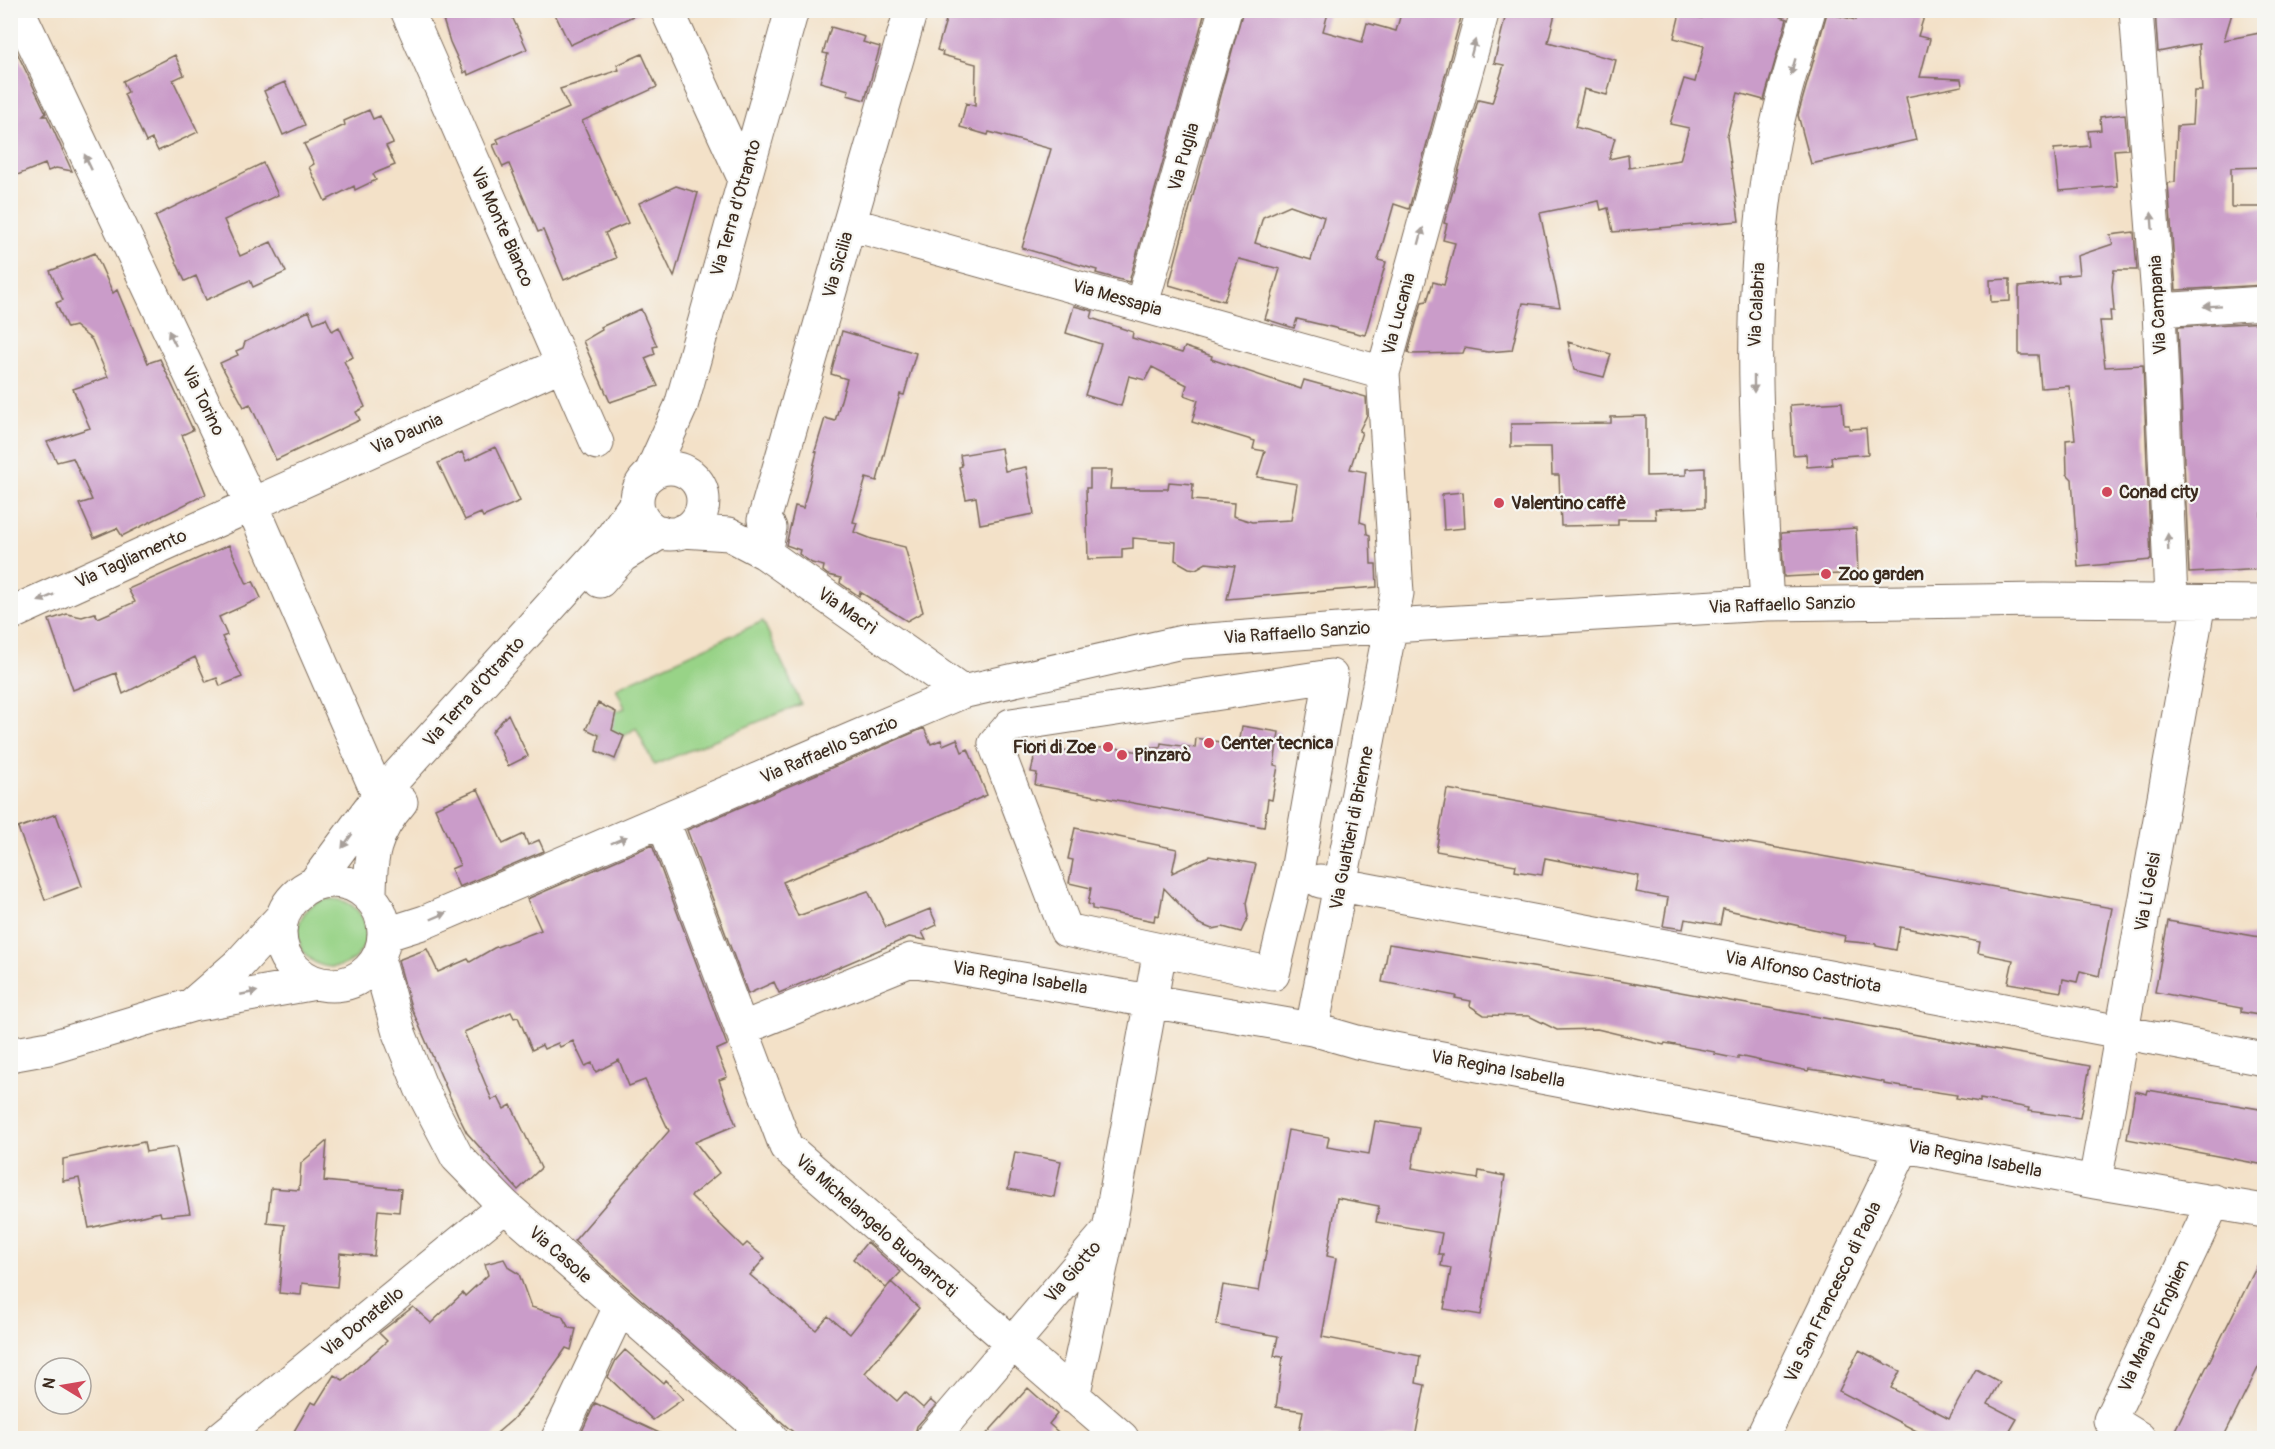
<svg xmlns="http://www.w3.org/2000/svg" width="2275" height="1449" font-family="Pangolin,sans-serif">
  <rect width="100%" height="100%" fill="#f6f6f2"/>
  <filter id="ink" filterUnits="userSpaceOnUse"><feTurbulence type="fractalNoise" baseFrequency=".0167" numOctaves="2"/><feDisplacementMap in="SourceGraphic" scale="12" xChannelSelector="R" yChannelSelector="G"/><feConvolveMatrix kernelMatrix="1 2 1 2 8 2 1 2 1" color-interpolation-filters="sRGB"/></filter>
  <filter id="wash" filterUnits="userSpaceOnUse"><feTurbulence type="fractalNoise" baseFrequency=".008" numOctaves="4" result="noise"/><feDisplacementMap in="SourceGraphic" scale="24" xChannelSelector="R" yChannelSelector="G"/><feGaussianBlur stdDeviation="1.35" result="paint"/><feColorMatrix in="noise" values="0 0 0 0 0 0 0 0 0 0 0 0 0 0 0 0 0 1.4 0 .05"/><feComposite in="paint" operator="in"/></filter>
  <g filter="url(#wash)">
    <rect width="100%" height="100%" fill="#f3e1c8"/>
    <path fill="#98d387" stroke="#6a7e52" stroke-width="1.5" d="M 763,621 L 801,704 L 654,765 L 636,728 L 624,736 L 615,759 L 596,751 L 599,735 L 586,729 L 598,703 L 615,712 L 625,708 L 616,688 Z
      M298 933a34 34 0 1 1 68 0a34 34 0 1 1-68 0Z"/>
    <g id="blocks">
      <path fill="#ca9cc9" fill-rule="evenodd" d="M 440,10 L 509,10 L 527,49 L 468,75 L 467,71 L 464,73 L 450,42 Z
        M 553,10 L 646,10 L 570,45 Z
        M 949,10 L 1205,12 L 1129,282 L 1096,273 L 1097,270 L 1022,248 L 1051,149 L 989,132 L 988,135 L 960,127 L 966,103 L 975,106 L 976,64 L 942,55 L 943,52 L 937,50 Z
        M 1243,10 L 1329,10 L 1323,31 L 1362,42 L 1367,23 L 1396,31 L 1402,10 L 1463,10 L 1409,209 L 1394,204 L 1378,260 L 1386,262 L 1365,335 L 1297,319 L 1294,328 L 1265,319 L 1280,269 L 1239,259 L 1224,301 L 1169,285 ZM 1290,205 L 1324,217 L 1311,260 L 1255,243 L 1263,217 Z
        M 1507,10 L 1556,10 L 1548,42 L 1616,60 L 1607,95 L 1584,89 L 1575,127 L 1615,138 L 1609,159 L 1628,155 L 1629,168 L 1680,160 L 1689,128 L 1670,124 L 1684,79 L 1695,82 L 1704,46 L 1674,38 L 1680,13 L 1702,18 L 1705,10 L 1782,10 L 1781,17 L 1787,19 L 1764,100 L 1738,93 L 1727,136 L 1739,221 L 1613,232 L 1608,208 L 1601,210 L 1599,201 L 1540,213 L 1560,307 L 1523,303 L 1512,350 L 1488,352 L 1465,348 L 1463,353 L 1411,354 L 1408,352 L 1422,302 L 1427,301 L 1433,282 L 1444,285 L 1455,243 L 1443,240 L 1447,224 L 1444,223 L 1478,100 L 1492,103 L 1504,65 L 1494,63 Z
        M 1859,10 L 1926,10 L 1918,36 L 1930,39 L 1920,77 L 1961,79 L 1962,86 L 1906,97 L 1916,140 L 1811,164 L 1798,115 L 1827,13 L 1856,20 Z
        M 2155,10 L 2233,10 L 2224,40 L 2265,32 L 2265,167 L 2231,168 L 2231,207 L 2265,207 L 2265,285 L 2176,290 L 2168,183 L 2175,182 L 2177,126 L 2192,125 L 2194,91 L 2202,91 L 2199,44 L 2158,52 Z
        M 831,27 L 865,37 L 863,42 L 880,47 L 865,100 L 847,95 L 849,90 L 820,82 L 828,54 L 823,53 Z
        M 10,38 L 46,113 L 43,116 L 47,116 L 72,171 L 56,168 L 48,171 L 45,164 L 10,178 Z
        M 642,54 L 657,87 L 582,121 L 628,223 L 605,233 L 616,258 L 564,280 L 543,230 L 538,232 L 509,164 L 503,167 L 493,145 L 499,143 L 497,139 L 569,108 L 560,89 L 619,70 L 617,65 Z
        M 175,55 L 184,75 L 173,80 L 198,132 L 158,151 L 152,139 L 146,142 L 124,94 L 128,92 L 123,81 Z
        M 285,82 L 305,125 L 283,135 L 264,91 Z
        M 369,110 L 373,119 L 380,116 L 393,143 L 386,146 L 395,165 L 373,174 L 376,180 L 355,190 L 354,186 L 325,201 L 309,167 L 314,164 L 304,144 L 345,125 L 344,121 Z
        M 2125,114 L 2128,149 L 2114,150 L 2117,186 L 2059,191 L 2054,149 L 2090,146 L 2088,131 L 2101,130 L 2100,117 Z
        M 263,163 L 278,195 L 224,220 L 240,256 L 271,242 L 286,272 L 253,287 L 250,280 L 206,300 L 196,276 L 185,281 L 155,216 Z
        M 676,186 L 698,193 L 674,277 L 639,203 Z
        M 2134,232 L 2137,270 L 2114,270 L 2112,286 L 2114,311 L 2110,311 L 2111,321 L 2100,321 L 2105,367 L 2143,365 L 2151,560 L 2078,567 L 2072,479 L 2067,474 L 2066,440 L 2075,439 L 2069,386 L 2041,388 L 2038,355 L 2019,355 L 2019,287 L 2059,283 L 2058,276 L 2079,274 L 2077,256 L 2113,244 L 2110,235 Z
        M 95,253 L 113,293 L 117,290 L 148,363 L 160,359 L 193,430 L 182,435 L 206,494 L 122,536 L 117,528 L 94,538 L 79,504 L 92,500 L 73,458 L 57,462 L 47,442 L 90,428 L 73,389 L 108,377 L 92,340 L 75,326 L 67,328 L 56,303 L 63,300 L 50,271 Z
        M 2010,279 L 2010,301 L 1991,302 L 1990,280 Z
        M 1074,306 L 1093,311 L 1091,318 L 1133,332 L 1132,338 L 1182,353 L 1185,347 L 1212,356 L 1211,359 L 1301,389 L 1304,380 L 1366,397 L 1367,415 L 1359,431 L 1362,432 L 1350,469 L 1366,472 L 1360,522 L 1366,524 L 1367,534 L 1370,535 L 1371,564 L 1376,564 L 1377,587 L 1227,599 L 1235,566 L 1206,563 L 1196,569 L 1189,568 L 1175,560 L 1176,542 L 1133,538 L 1133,548 L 1122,549 L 1122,558 L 1088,559 L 1086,488 L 1090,488 L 1090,470 L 1112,470 L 1110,489 L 1168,489 L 1169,482 L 1193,484 L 1192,500 L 1234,503 L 1233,516 L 1252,522 L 1291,520 L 1297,484 L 1257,477 L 1265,451 L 1253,449 L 1255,441 L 1192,422 L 1198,400 L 1184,395 L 1187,385 L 1152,367 L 1145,380 L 1129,376 L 1121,406 L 1085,395 L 1101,344 L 1066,333 Z
        M 641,309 L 657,346 L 653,347 L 655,354 L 645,358 L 658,386 L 610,402 L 583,341 L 602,330 L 601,327 Z
        M 309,311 L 314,323 L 326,318 L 332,331 L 339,327 L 353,357 L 344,361 L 365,407 L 356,412 L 360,420 L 276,460 L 250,404 L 244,407 L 220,363 L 238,355 L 236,351 L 243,348 L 245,342 Z
        M 2265,322 L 2265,513 L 2261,513 L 2265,569 L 2189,573 L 2178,327 Z
        M 842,331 L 916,353 L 904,395 L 900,394 L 877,481 L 866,478 L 853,522 L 857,523 L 854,532 L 872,539 L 905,547 L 923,612 L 907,621 L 860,592 L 859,596 L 840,583 L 841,578 L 828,575 L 823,571 L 824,566 L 812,563 L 799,554 L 800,550 L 786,545 L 795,506 L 803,508 L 817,452 L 815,451 L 825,418 L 835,421 L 847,379 L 831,374 Z
        M 1568,342 L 1611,354 L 1604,377 L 1574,370 Z
        M 1842,402 L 1844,425 L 1849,425 L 1849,429 L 1866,428 L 1868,454 L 1831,457 L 1832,465 L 1807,467 L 1806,454 L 1793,455 L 1790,405 Z
        M 1646,416 L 1646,476 L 1686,475 L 1686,469 L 1705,468 L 1705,507 L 1655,509 L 1656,519 L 1618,519 L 1618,525 L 1561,526 L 1559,475 L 1552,475 L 1551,447 L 1511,447 L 1511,424 L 1611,423 L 1611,417 Z
        M 495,447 L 520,501 L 483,517 L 481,513 L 465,520 L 438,463 L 462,452 L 466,461 Z
        M 1001,448 L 1005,471 L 1026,467 L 1034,514 L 980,524 L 976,497 L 966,499 L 959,467 L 962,466 L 960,455 Z
        M 1463,492 L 1465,528 L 1444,530 L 1442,494 Z
        M 1856,528 L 1858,573 L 1784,577 L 1781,533 Z
        M 229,545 L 247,584 L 253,581 L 261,598 L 219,617 L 227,635 L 222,637 L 242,677 L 220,686 L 217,678 L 206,682 L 195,657 L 123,694 L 116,673 L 73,690 L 49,620 L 67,614 L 82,617 L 95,613 L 98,618 L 135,602 L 128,589 Z
        M 598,703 L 616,712 L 612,730 L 624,736 L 615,759 L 596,751 L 599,735 L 586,729 Z
        M 508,714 L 528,756 L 508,766 L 492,732 Z
        M 1242,726 L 1279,732 L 1274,765 L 1278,766 L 1272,800 L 1268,799 L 1264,827 L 1035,785 L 1037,773 L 1031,772 L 1035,754 L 1110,747 L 1146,753 L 1148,746 L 1160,748 L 1161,743 L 1195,748 L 1196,738 L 1239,745 Z
        M 924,728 L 931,744 L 941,740 L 943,745 L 957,739 L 962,752 L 968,749 L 987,795 L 783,882 L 798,916 L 868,891 L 886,927 L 930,909 L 937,925 L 922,932 L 926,940 L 909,937 L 779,993 L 774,982 L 748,994 L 687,830 Z
        M 478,789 L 503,844 L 524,834 L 528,845 L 539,840 L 544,851 L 459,887 L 451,869 L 460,865 L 435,808 Z
        M 1447,789 L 2112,908 L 2099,976 L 2080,971 L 2077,982 L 2063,979 L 2061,992 L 2008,983 L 2013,960 L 1978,953 L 1980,942 L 1900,927 L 1896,950 L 1876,946 L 1876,944 L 1844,941 L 1845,936 L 1723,909 L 1720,925 L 1685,919 L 1683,929 L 1663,926 L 1668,898 L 1636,892 L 1639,876 L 1545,858 L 1542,875 L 1515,871 L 1516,865 L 1436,851 Z
        M 56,814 L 82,886 L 45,900 L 18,828 Z
        M 1075,828 L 1177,849 L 1172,873 L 1209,856 L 1256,864 L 1246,903 L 1248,917 L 1241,932 L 1223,927 L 1212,929 L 1197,923 L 1164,888 L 1159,916 L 1155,915 L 1154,921 L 1092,909 L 1092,905 L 1088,904 L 1091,888 L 1069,883 L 1073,860 L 1068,859 Z
        M 652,845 L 727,1045 L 716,1050 L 727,1077 L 719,1080 L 736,1125 L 695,1142 L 719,1173 L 691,1196 L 743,1247 L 747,1243 L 765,1258 L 750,1275 L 816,1330 L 828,1316 L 850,1334 L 891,1282 L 919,1308 L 865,1373 L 897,1401 L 905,1392 L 923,1408 L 930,1400 L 936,1405 L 917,1426 L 914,1438 L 800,1438 L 574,1241 L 669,1131 L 645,1080 L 629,1086 L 619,1060 L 596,1072 L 592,1063 L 585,1066 L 573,1041 L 560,1047 L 558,1043 L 544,1049 L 542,1045 L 532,1050 L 518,1017 L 514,1018 L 511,1012 L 464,1032 L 492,1100 L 498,1097 L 504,1109 L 511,1105 L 541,1168 L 518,1190 L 467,1133 L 458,1115 L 411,1007 L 398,960 L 427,949 L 438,972 L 468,959 L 470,962 L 494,948 L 541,930 L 527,899 Z
        M 2168,921 L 2265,938 L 2265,1016 L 2241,1012 L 2241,1008 L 2155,992 Z
        M 1389,944 L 1625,982 L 2090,1066 L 2080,1118 L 2028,1111 L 2029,1108 L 1980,1099 L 1980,1102 L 1956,1098 L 1957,1095 L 1884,1084 L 1884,1082 L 1838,1073 L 1809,1069 L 1808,1071 L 1738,1056 L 1738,1059 L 1714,1054 L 1715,1052 L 1665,1043 L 1664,1045 L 1597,1029 L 1557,1030 L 1529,1016 L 1484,1015 L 1470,1006 L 1471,1001 L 1455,998 L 1456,996 L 1382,982 Z
        M 2148,1090 L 2265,1110 L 2265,1165 L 2127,1139 L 2135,1091 L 2147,1094 Z
        M 1375,1121 L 1419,1128 L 1412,1168 L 1478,1179 L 1479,1171 L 1505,1176 L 1481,1315 L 1444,1309 L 1451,1268 L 1441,1266 L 1443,1254 L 1438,1254 L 1442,1233 L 1376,1222 L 1379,1206 L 1337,1198 L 1327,1256 L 1336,1258 L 1322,1337 L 1420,1356 L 1416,1383 L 1425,1385 L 1415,1438 L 1298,1438 L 1303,1411 L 1276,1407 L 1283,1357 L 1274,1356 L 1278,1336 L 1216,1325 L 1223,1285 L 1259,1291 L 1288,1130 L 1329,1137 L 1327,1147 L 1369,1154 Z
        M 327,1141 L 324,1181 L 401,1189 L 399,1212 L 378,1210 L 374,1256 L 340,1253 L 337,1287 L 302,1283 L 301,1295 L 279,1293 L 285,1225 L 267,1223 L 271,1188 L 299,1190 L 301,1163 Z
        M 144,1142 L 146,1152 L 176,1147 L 190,1213 L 161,1216 L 160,1212 L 89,1228 L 79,1178 L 63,1181 L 63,1159 Z
        M 1015,1152 L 1061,1161 L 1054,1197 L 1008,1189 Z
        M 867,1242 L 901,1272 L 886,1288 L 853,1259 Z
        M 2265,1250 L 2265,1354 L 2223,1438 L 2171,1438 Z
        M 504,1259 L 509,1268 L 519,1274 L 531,1307 L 562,1316 L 569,1328 L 576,1329 L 571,1350 L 566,1348 L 535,1393 L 512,1420 L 491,1438 L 409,1438 L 394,1430 L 388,1438 L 290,1438 L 311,1402 L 316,1404 L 334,1375 L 343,1380 L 387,1341 L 379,1333 L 413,1307 L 431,1323 L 463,1293 L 465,1296 L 488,1275 L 485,1264 Z
        M 625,1350 L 663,1383 L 665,1380 L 683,1399 L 653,1420 L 608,1377 L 616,1360 Z
        M 1859,1350 L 1900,1371 L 1891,1388 L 1949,1418 L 1976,1369 L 2000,1382 L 1988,1404 L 2017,1419 L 2006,1438 L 1930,1438 L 1839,1391 Z
        M 1028,1388 L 1057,1414 L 1049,1424 L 1065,1438 L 983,1438 Z
        M 595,1403 L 670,1438 L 579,1438 Z"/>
    </g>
  </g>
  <g filter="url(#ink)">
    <use href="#blocks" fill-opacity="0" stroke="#7b6a5a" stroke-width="1.5"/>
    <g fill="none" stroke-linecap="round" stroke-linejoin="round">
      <g stroke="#7b6a5a" stroke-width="35">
        <path id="minor" d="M 18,10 L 252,505 L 379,796
          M 407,10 L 597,443
          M 667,10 L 744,178
          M 2136,10 L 2159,310 L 2171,600
          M 850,224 L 1383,373
          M 1142,304 L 1225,10
          M 2159,310 L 2264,303
          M637 501a33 33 0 1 1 66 0a33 33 0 1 1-66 0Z
          M 650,475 L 681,406 L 792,10
          M 682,531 L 729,534 L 765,553 L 962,692
          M 765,553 L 770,528 L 764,520 L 911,10
          M 600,581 L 622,556 L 661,532
          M 1767,604 C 1758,453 1745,306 1771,155 C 1779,106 1795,58 1809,10
          M 10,614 L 562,364
          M 1331,676 L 1296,877 L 1273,974 L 1066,930 L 995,744 L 1011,725 Z
          M 663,821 L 786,1147 L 1122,1438
          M 1320,881 L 2264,1059
          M280 933a52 52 0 1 1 104 0a52 52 0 1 1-104 0Z
          M 314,884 L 379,796 L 607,544 L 637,502
          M 370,898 C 370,857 373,834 401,802
          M 384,935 L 425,922 L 962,692 L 1182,642 L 1391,626 L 1767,604 L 2044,600 L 2264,602
          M 378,958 L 399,1033 L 421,1088 L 457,1157 L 505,1206 L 771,1438
          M 193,1004 L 239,964 L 282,917
          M 741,1029 L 911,960 L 1312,1029 L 1357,1042 L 2095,1182 L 2264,1211
          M 1312,1029 L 1397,593 L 1383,373 L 1483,10
          M 10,1055 L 49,1048 L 192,1005 L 316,983
          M 2095,1182 L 2199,602
          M 1073,1397 L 1108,1234
          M 221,1438 L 505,1206
          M 558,1438 L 620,1307
          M 932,1438 L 1109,1230 L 1160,950
          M 1762,1438 L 1904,1145
          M 2139,1438 L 2110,1420 L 2214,1201"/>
      </g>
      <use href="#minor" stroke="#fff" stroke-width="33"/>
    </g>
    <defs><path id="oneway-solid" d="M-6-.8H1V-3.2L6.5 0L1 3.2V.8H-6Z" transform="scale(1.5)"/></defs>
    <g fill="#a79f9a">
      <use href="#oneway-solid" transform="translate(1473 48) rotate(-75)"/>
      <use href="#oneway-solid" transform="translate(1793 67) rotate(106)"/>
      <use href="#oneway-solid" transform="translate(88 162) rotate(-115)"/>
      <use href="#oneway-solid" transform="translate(2152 221) rotate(-94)"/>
      <use href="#oneway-solid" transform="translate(1421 236) rotate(-75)"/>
      <use href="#oneway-solid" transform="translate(2212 306) rotate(176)"/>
      <use href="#oneway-solid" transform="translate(172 338) rotate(-116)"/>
      <use href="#oneway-solid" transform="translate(1754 384) rotate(90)"/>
      <use href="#oneway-solid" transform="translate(2168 542) rotate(-92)"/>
      <use href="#oneway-solid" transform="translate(46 598) rotate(156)"/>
      <use href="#oneway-solid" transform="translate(619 840) rotate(-23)"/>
      <use href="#oneway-solid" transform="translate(347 841) rotate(126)"/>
      <use href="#oneway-solid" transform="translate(439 916) rotate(-23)"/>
      <use href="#oneway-solid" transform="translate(249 993) rotate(-11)"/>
    </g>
  </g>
  <g fill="#d1495b" stroke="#f6f6f2" stroke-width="2">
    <circle cx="2107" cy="492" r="6"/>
    <circle cx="1499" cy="503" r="6"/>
    <circle cx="1826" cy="574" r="6"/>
    <circle cx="1209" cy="743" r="6"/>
    <circle cx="1108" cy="747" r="6"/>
    <circle cx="1122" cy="755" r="6"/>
  </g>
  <g text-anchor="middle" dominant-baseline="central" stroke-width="4.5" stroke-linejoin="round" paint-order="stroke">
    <g font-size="18" fill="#3b2a1e" stroke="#f6f6f2">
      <text transform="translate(1184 157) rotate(-74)">Via Puglia</text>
      <text transform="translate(736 208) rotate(-74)">Via Terra d'Otranto</text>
      <text transform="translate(502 227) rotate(66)">Via Monte Bianco</text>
      <text transform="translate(838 265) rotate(-74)">Via Sicilia</text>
      <text transform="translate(1117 298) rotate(16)">Via Messapia</text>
      <text transform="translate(1757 305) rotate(-87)">Via Calabria</text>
      <text transform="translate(2158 305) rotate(-93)">Via Campania</text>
      <text transform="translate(1399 314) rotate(-75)">Via Lucania</text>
      <text transform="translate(203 401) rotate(64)">Via Torino</text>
      <text transform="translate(407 434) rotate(-24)">Via Daunia</text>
      <text transform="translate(131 559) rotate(-24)">Via Tagliamento</text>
      <text transform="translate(1782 605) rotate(-2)">Via Raffaello Sanzio</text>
      <text transform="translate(847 611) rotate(35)">Via Macrì</text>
      <text transform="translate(1297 633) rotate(-4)">Via Raffaello Sanzio</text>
      <text transform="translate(474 692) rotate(-48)">Via Terra d'Otranto</text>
      <text transform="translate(829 750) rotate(-23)">Via Raffaello Sanzio</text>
      <text transform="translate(1352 828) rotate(-79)">Via Gualtieri di Brienne</text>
      <text transform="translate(2148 892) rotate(-80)">Via Li Gelsi</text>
      <text transform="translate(1803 972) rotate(11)">Via Alfonso Castriota</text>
      <text transform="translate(1020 978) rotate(9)">Via Regina Isabella</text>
      <text transform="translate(1498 1069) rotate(11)">Via Regina Isabella</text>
      <text transform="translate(1975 1159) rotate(11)">Via Regina Isabella</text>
      <text transform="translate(876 1226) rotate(41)">Via Michelangelo Buonarroti</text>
      <text transform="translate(560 1255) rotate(41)">Via Casole</text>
      <text transform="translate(1073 1272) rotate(-49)">Via Giotto</text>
      <text transform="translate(1833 1292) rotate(-64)">Via San Francesco di Paola</text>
      <text transform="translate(363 1322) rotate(-39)">Via Donatello</text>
      <text transform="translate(2154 1326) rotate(-65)">Via Maria D'Enghien</text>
    </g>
    <g font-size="18" font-weight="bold" fill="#3b2a1e" stroke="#f6f6f2" text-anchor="start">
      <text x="2119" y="492">Conad city</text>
      <text x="1511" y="503">Valentino caffè</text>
      <text x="1838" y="574">Zoo garden</text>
      <text x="1221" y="743">Center tecnica</text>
      <text x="1096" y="747" text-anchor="end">Fiori di Zoe</text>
      <text x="1134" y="755">Pinzarò</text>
    </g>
  </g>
  <rect width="2275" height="1449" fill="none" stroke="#f6f6f2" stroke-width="36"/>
  <g transform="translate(63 1386) rotate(281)"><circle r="28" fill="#f6f6f2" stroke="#aba49d" stroke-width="1.5"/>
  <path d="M0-4.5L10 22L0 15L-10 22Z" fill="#d1495b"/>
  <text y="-9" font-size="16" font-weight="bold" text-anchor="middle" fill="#3b2a1e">N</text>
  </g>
</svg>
